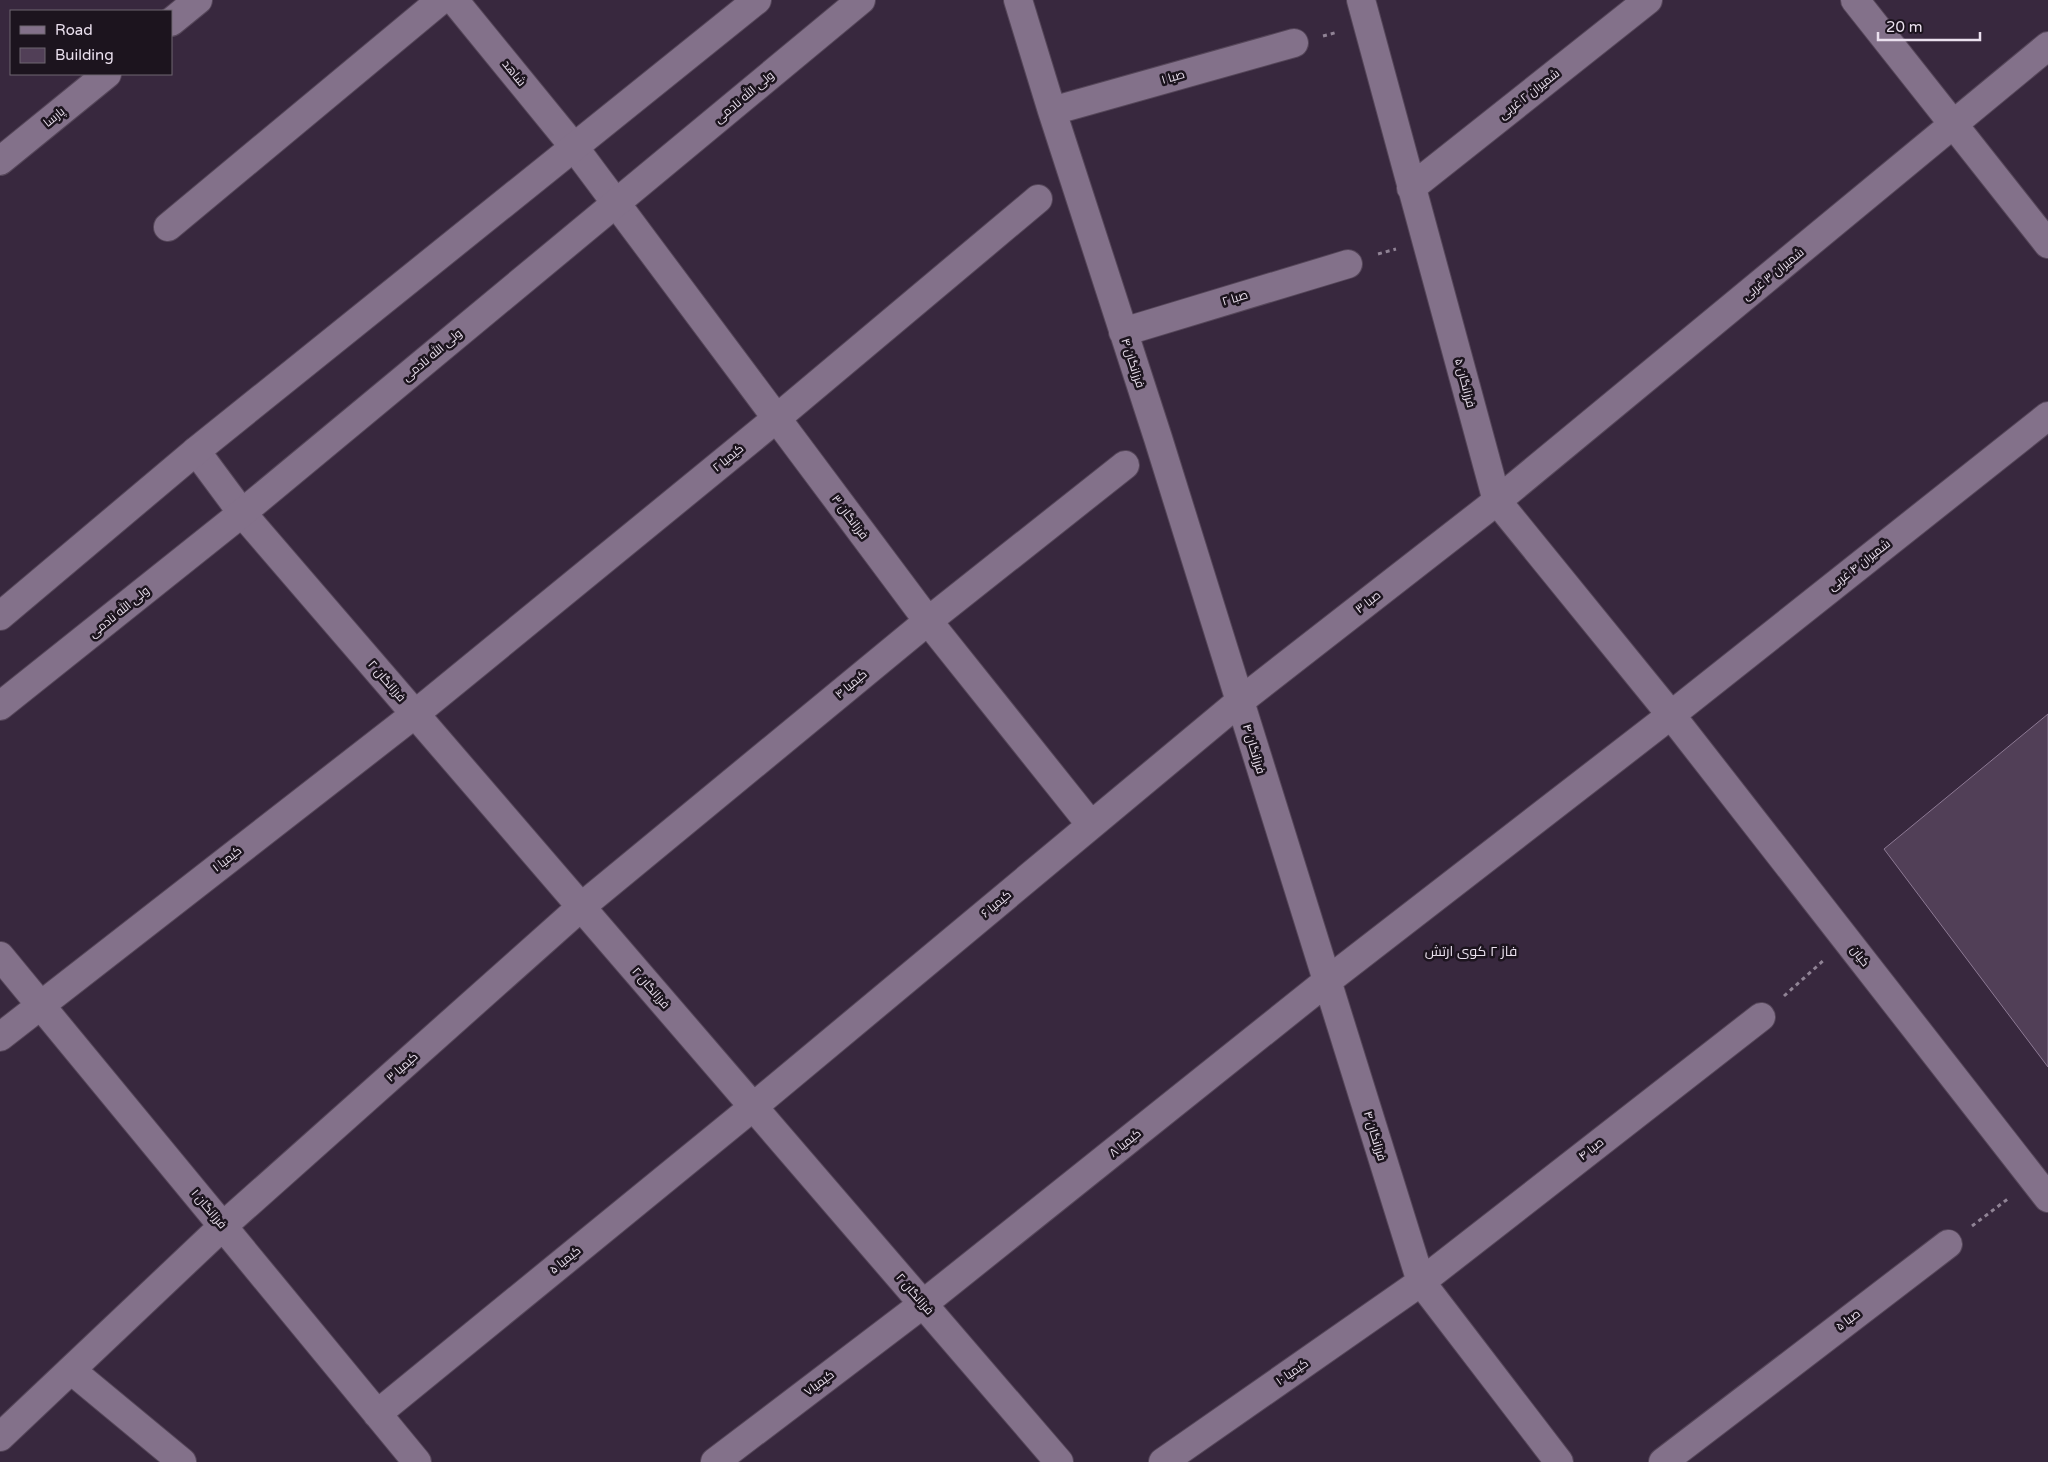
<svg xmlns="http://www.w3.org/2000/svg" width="2048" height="1462" font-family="'Varela Round',Cairo,sans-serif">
  <rect width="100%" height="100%" fill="#38283e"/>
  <path fill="#513f57" stroke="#8d7a94" d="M 2048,714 L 2048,1067 L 1884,849 Z"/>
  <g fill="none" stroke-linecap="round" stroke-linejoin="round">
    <g stroke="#554659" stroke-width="30">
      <path id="minor" d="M 454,0 L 574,147 L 928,621 L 1091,825
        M 1018,0 L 1052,111 L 1158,438 L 1421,1282 L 1559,1462
        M 1361,0 L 1497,501 L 1671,715 L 2048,1198
        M 1855,0 L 2048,244
        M 171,22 L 198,0
        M 1052,111 L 1294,43
        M 0,161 L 107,74
        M 1411,188 L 1648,0
        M 168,227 L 441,0
        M 1123,332 L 1348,264
        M 196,451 L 242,513 L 1059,1462
        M 0,956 L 417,1462
        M 0,1037 L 415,714 L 777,418 L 1038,199
        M 71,1370 L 182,1462
        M 377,1414 L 753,1107 L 1239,702 L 1497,501 L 2048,46
        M 0,1437 L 223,1226 L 581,907 L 928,621 L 1125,465
        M 715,1462 L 923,1304 L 1326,982 L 1671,715 L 2048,416
        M 1163,1462 L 1421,1282 L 1761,1017
        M 1663,1462 L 1948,1244"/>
    </g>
    <g stroke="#554659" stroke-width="30">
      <path id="tertiary" d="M 0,616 L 196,451 L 757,0
        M 0,706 L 242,513 L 861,0"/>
    </g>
    <path stroke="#908395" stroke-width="3" stroke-dasharray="4 4" stroke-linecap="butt" d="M 1323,36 L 1338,32
      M 1378,254 L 1396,249
      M 1784,996 L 1824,960
      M 1972,1226 L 2009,1198"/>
    <use href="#minor" stroke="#83718a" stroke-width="28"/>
    <use href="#tertiary" stroke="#83718a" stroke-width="28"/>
  </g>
  <g text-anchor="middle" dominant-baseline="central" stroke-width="5" stroke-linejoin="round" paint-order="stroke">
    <g font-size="12" fill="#eae0ee" stroke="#1c141e">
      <text transform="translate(514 73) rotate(51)">شاهد</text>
      <text transform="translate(1173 77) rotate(-16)">صبا ۱</text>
      <text transform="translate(1529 94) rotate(-38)">شمیران ۲ غربی</text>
      <text transform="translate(744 97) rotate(-40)">ولی الله نادمی</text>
      <text transform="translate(54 117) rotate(-39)">پارسا</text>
      <text transform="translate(1773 274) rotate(-39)">شمیران ۳ غربی</text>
      <text transform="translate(1235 298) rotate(-17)">صبا ۲</text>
      <text transform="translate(432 355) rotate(-40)">ولی الله نادمی</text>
      <text transform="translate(1133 363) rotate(72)">فرزانگان ۴</text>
      <text transform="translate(1465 383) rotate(75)">فرزانگان ۵</text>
      <text transform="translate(728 458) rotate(-39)">کیمیا ۲</text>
      <text transform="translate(850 517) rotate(53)">فرزانگان ۳</text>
      <text transform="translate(1859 565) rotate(-38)">شمیران ۴ غربی</text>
      <text transform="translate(1368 602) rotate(-38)">صبا ۳</text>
      <text transform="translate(119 612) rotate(-39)">ولی الله نادمی</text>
      <text transform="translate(387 681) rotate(49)">فرزانگان ۲</text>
      <text transform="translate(851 684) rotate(-40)">کیمیا ۴</text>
      <text transform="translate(1254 749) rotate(73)">فرزانگان ۴</text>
      <text transform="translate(227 859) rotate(-38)">کیمیا ۱</text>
      <text transform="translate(996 904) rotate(-40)">کیمیا ۶</text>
      <text transform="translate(1860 956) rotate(52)">کیان</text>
      <text transform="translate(651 988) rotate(49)">فرزانگان ۲</text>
      <text transform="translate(402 1067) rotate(-42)">کیمیا ۳</text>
      <text transform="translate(1375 1136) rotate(73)">فرزانگان ۴</text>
      <text transform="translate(1125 1143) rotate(-39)">کیمیا ۸</text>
      <text transform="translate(1591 1149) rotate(-38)">صبا ۴</text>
      <text transform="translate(209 1209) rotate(50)">فرزانگان ۱</text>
      <text transform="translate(565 1260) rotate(-39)">کیمیا ۵</text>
      <text transform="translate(915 1294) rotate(49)">فرزانگان ۲</text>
      <text transform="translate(1848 1320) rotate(-37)">صبا ۵</text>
      <text transform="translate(1292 1372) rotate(-35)">کیمیا ۱۰</text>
      <text transform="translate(819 1383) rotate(-37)">کیمیا۷</text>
    </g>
    <g font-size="14" fill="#eae0ee" stroke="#1c141e">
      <text x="1471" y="951">فاز ۲ کوی ارتش</text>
    </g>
  </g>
  <rect x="10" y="10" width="162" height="65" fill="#1c141e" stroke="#6e6671"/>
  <rect x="20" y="26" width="25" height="8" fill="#83718a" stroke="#6e6671"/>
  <text x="55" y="35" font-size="15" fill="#eae0ee">Road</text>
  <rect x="20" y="48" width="25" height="15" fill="#513f57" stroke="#6e6671"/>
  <text x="55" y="60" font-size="15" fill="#eae0ee">Building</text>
  <path d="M1878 32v8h102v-8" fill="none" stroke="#eae0ee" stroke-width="2.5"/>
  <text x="1886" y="32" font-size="15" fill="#eae0ee" stroke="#1c141e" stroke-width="4" paint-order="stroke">20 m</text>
</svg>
